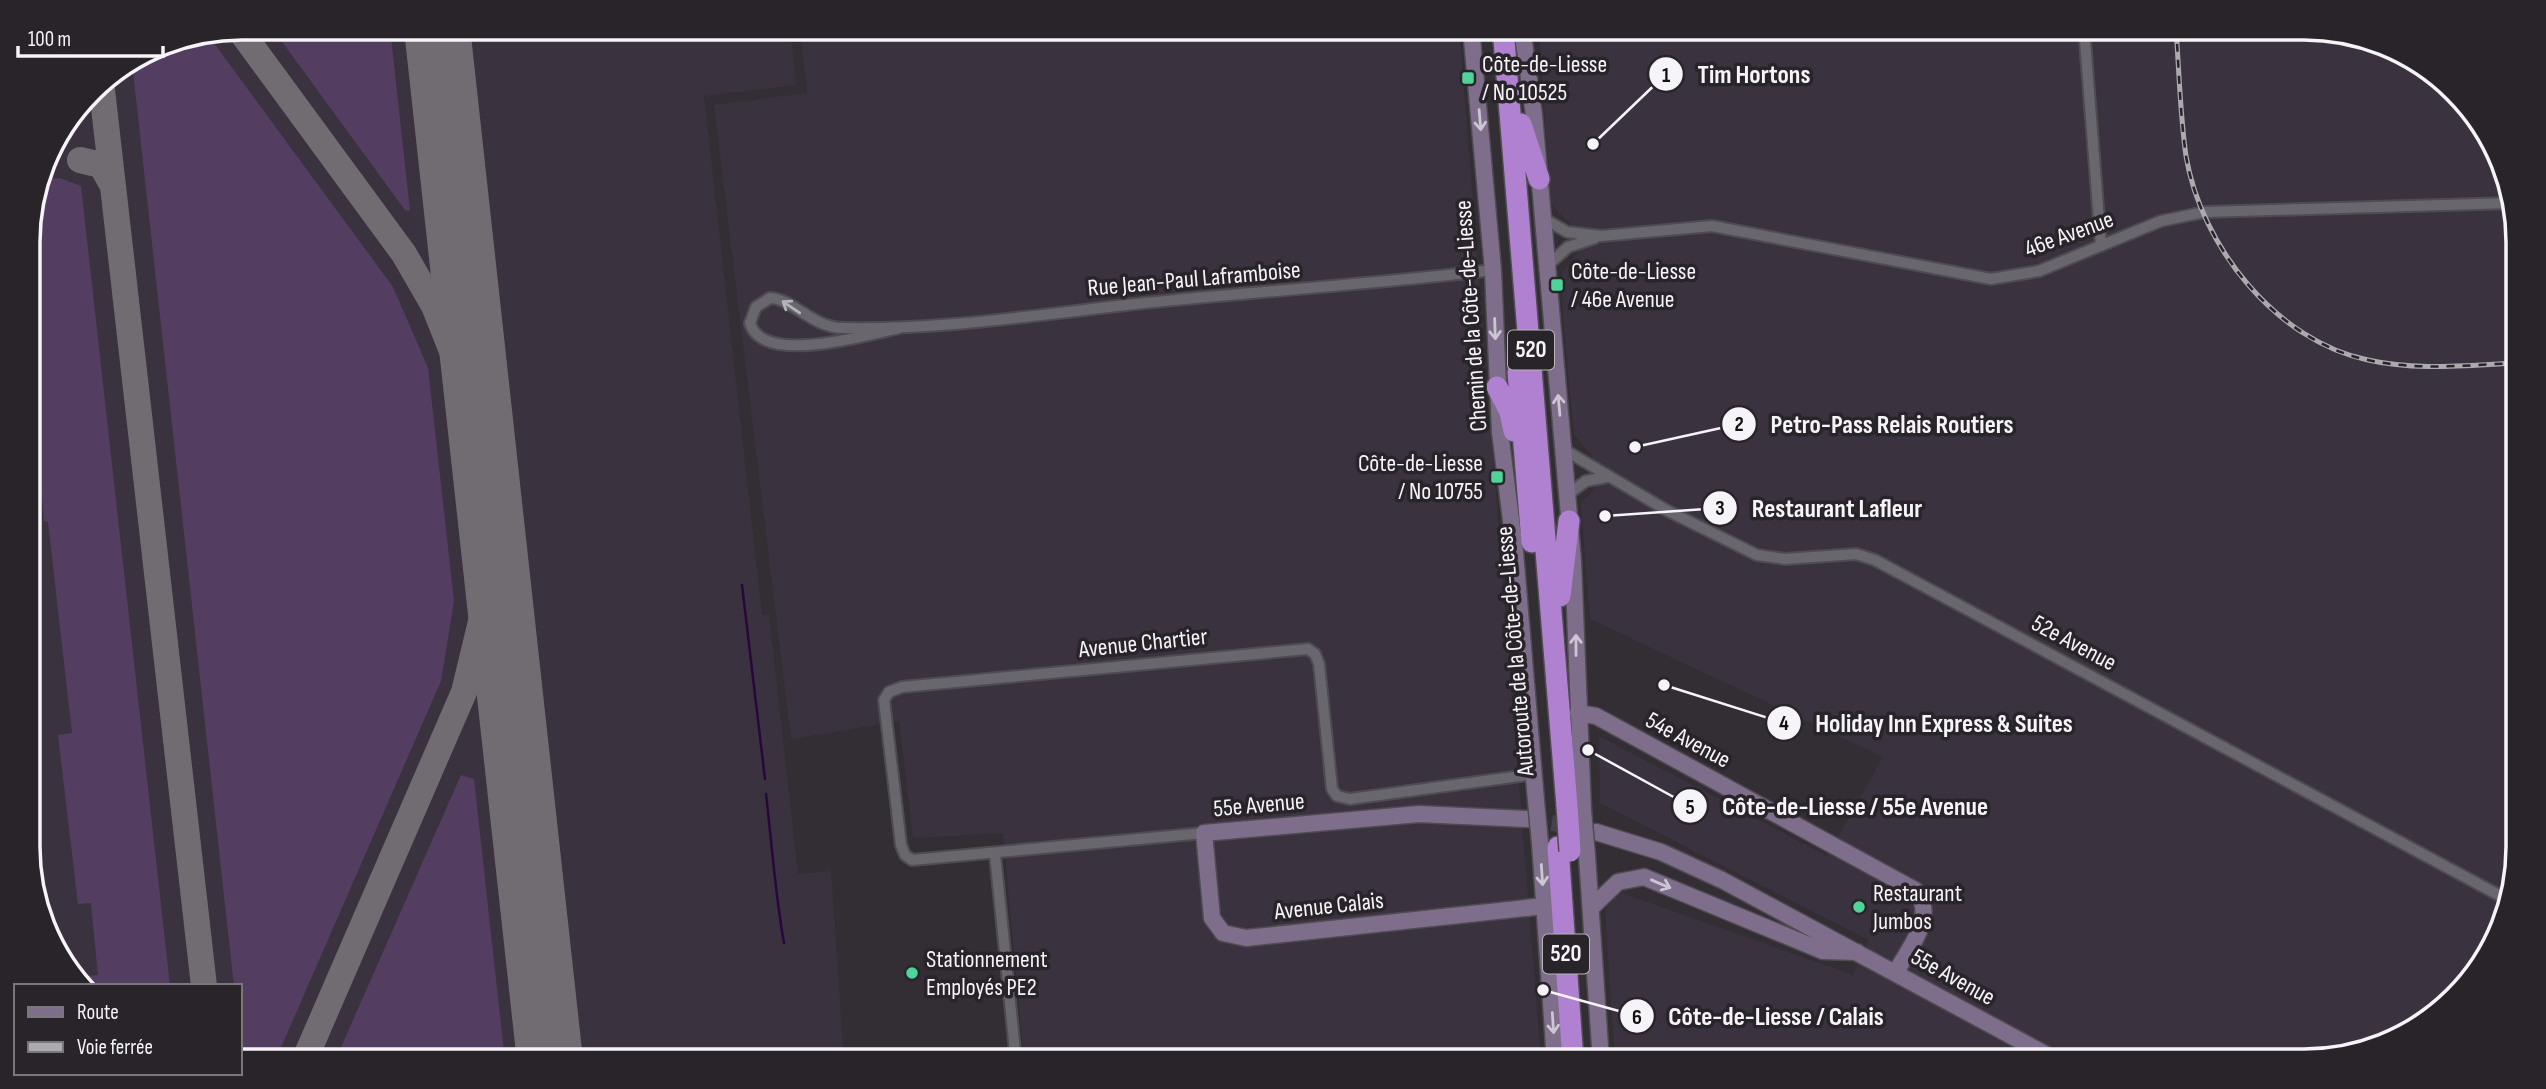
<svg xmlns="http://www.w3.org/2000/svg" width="2546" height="1089" font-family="'Sofia Sans Condensed',sans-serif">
  <rect width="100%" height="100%" fill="#322e34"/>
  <path fill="#3a333f" d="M 242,28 L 790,28 L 796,85 L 704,96 L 762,615 L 769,615 L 798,874 L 831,871 L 844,1061 L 242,1061 L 240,986 L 83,986 L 72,978 L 30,875 L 28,228 L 50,147 L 101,81 L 160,44 Z
    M 800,28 L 1459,28 L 1541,1061 L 1024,1061 L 1003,833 L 913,838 L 899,721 L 791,739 L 714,105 L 807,93 Z
    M 1539,28 L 2304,28 L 2386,44 L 2474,112 L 2516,214 L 2518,847 L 2502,929 L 2434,1017 L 2373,1050 L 2318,1061 L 1615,1061 L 1605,910 L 1619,892 L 1853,975 L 1869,940 L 1600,803 L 1599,736 L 1827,856 L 1883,757 L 1590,619 L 1581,503 L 1595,489 L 1591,454 L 1574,435 L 1563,316 L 1562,273 L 1578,252 L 1571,224 L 1551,204 Z"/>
  <path fill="#533e62" d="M 272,28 L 390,28 L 410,211 L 405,210 Z
    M 208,35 L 393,287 L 428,368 L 454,601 L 441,681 L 275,1061 L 242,1061 L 240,986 L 234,986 L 132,62 L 160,44 Z
    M 60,178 L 81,186 L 170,986 L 86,986 L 85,976 L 98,975 L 91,903 L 78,904 L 58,735 L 72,733 L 48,522 L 44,521 L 34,402 L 29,402 L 28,228 L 41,180 Z
    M 461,775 L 474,779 L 505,1061 L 335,1061 Z"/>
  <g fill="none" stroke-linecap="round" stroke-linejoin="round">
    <path stroke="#29073c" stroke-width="2.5" d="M 742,585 L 765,779
      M 766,794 C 772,845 775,893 784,943"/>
    <path stroke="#706c72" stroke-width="26" d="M 239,29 L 404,254 L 434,306 L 467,389 L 479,445 L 486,498 L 488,554 L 484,609 L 464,692 L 304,1061
      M 101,81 L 204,986
      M 80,160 L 101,165 L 113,186"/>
    <path stroke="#706c72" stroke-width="66" d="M 437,28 L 550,1061"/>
    <path stroke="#464248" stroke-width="16" stroke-dasharray="16 8" stroke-linecap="butt" d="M 1528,819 L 1577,827"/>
    <g stroke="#4e4b51" stroke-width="14">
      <path id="street" d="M 2084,28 L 2101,246
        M 1543,218 L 1567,232 L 1601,236 L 1712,226 L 1991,279 L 2039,271 L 2161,221 L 2205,212 L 2512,203
        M 1547,266 L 1568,247 L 1595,238
        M 899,328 C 868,335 762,366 750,323 L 756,307 L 770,298 C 793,299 812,327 842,328 C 943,330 1044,314 1144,303 C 1260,291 1376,284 1493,270
        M 1563,449 L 1668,511 L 1757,555 L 1785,559 L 1856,554 L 1875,560 L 2508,900
        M 1567,495 L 1586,481 L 1607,477
        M 1204,833 L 912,860 L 905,855 L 901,845 L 884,700 L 889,692 L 902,687 L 1308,649 L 1315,654 L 1319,664 L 1332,789 L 1337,796 L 1350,799 L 1535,774
        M 995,854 L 1016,1061
        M 2483,953 L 2505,911"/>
    </g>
    <g stroke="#4e4b51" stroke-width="19">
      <path id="secondary" d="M 1471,28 L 1493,270 L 1500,432 L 1515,552 L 1536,801
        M 1522,28 L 1534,115 L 1573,561 L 1583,810
        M 1578,713 L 1596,716 L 1915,890 C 1938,915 1909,948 1896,972
        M 1528,819 L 1419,814 L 1204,833 L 1212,918 L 1223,933 L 1246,938 L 1544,906
        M 1596,832 L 1661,852 L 1722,880 L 2058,1061
        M 1540,843 L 1555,1061
        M 1587,856 L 1601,1061
        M 1592,907 L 1618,882 L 1644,877 L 1823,951 L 1857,952"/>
    </g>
    <g stroke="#4e4b51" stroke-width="24">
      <path id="highway" d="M 1503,28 L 1567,806
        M 1521,124 L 1539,179
        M 1518,372 L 1532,542
        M 1497,387 L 1510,412 L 1514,431
        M 1560,596 L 1569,521
        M 1558,847 L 1573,1061"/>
    </g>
    <use href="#street" stroke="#6a666e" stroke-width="10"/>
    <use href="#secondary" stroke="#7f6e8b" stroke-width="16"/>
    <use href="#highway" stroke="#b081d0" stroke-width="21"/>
    <g stroke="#adaaaf" stroke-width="5">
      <path id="rail" d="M 2176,28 C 2179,70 2180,114 2186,156 C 2201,246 2276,341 2368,360 C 2416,371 2468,365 2517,363"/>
    </g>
    <use href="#rail" stroke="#28242a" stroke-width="2.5" stroke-dasharray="8" stroke-linecap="butt"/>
    <g stroke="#4e4b51" stroke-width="19" stroke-linecap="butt">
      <path id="secondary-bridge" d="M 1536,801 L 1540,843
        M 1583,810 L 1587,856"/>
    </g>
    <g stroke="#4e4b51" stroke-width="24" stroke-linecap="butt">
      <path id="highway-bridge" d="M 1567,806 L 1570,851"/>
    </g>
    <use href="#secondary-bridge" stroke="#7f6e8b" stroke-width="16"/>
    <use href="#highway-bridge" stroke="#b081d0" stroke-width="21"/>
  </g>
  <defs><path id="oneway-shaft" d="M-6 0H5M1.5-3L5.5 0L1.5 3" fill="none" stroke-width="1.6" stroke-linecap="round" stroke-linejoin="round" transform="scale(1.75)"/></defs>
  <g stroke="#ccc5d2">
    <use href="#oneway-shaft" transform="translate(1480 120) rotate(85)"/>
    <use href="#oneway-shaft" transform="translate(1495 329) rotate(88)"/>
    <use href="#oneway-shaft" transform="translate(1559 405) rotate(-95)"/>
    <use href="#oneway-shaft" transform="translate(1576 645) rotate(-90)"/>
    <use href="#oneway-shaft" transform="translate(1542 875) rotate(86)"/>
    <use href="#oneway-shaft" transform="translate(1661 884) rotate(23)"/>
    <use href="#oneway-shaft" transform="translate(1553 1023) rotate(86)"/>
  </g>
  <use stroke="#b7b4ba" href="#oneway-shaft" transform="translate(791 307) rotate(-146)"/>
  <g fill="#50d398" stroke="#28242a" stroke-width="2.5">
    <rect x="1461" y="71" width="14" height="14" rx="3.5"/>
    <rect x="1550" y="278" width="14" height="14" rx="3.5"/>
    <rect x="1490" y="470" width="14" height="14" rx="3.5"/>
    <circle cx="1859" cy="907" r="7"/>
    <circle cx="912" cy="973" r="7"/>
  </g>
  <g text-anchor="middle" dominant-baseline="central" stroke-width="7" stroke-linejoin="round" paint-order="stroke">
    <g fill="#28242a" stroke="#b8b6ba" stroke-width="2">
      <rect x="1508" y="330.5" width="46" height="39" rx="5"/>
      <rect x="1543" y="934.5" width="46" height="39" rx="5"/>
    </g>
    <g font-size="23" font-weight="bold" fill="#f6f4f8">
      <text x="1531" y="350">520</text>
      <text x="1566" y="954">520</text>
    </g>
    <g font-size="24" fill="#f6f4f8" stroke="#28242a" text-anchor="start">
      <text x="1482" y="64">Côte-de-Liesse<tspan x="1482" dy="28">/ No 10525</tspan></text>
      <text x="1571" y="271">Côte-de-Liesse<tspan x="1571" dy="28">/ 46e Avenue</tspan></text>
      <text x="1483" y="463" text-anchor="end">Côte-de-Liesse<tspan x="1483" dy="28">/ No 10755</tspan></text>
      <text x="1873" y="893">Restaurant<tspan x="1873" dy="28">Jumbos</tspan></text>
      <text x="926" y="959">Stationnement<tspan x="926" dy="28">Employés PE2</tspan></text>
    </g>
    <g font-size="24" fill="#f6f4f8" stroke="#28242a">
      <text transform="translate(2069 234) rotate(-20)">46e Avenue</text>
      <text transform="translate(1194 279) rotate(-5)">Rue Jean-Paul Laframboise</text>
      <text transform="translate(1471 316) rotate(-94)">Chemin de la Côte-de-Liesse</text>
      <text transform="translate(1143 643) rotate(-6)">Avenue Chartier</text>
      <text transform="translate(2074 643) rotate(28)">52e Avenue</text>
      <text transform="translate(1515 651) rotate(-95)">Autoroute de la Côte-de-Liesse</text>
      <text transform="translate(1688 740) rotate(28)">54e Avenue</text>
      <text transform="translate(1259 805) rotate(-5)">55e Avenue</text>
      <text transform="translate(1329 906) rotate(-6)">Avenue Calais</text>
      <text transform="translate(1953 977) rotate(29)">55e Avenue</text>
    </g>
  </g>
  <path d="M0 0H2546V1089H0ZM242 40H2304A202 202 0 0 1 2506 242V847A202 202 0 0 1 2304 1049H242A202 202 0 0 1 40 847V242A202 202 0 0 1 242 40Z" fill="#28242a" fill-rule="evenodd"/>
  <path fill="none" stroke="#f6f4f8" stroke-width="3.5" d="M242 40H2304A202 202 0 0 1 2506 242V847A202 202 0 0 1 2304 1049H242A202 202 0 0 1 40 847V242A202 202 0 0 1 242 40Z"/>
  <path fill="none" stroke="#f6f4f8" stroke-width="2.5" d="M1593 144L1666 74M1635 447L1739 424M1605 516L1720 508M1664 685L1784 723M1588 750L1690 806M1543 990L1637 1016"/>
  <g fill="#f6f4f8" stroke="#28242a" stroke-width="2.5">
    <circle cx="1593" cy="144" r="7"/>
    <circle cx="1635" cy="447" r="7"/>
    <circle cx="1605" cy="516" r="7"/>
    <circle cx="1664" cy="685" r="7"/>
    <circle cx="1588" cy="750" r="7"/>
    <circle cx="1543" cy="990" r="7"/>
    <circle cx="1666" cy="74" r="18"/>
    <circle cx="1739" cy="424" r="18"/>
    <circle cx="1720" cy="508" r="18"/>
    <circle cx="1784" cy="723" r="18"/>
    <circle cx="1690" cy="806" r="18"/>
    <circle cx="1637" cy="1016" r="18"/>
  </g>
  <g font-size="21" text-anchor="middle" font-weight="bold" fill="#111">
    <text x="1666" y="82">1</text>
    <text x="1739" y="431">2</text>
    <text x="1720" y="515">3</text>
    <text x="1784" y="730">4</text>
    <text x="1690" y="814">5</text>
    <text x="1637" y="1024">6</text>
  </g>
  <g font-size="26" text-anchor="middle" font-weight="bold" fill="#f6f4f8" stroke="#28242a" stroke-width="7" stroke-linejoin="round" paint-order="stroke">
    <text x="1754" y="83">Tim Hortons</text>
    <text x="1892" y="433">Petro-Pass Relais Routiers</text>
    <text x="1837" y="517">Restaurant Lafleur</text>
    <text x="1944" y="732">Holiday Inn Express &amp; Suites</text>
    <text x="1855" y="815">Côte-de-Liesse / 55e Avenue</text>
    <text x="1776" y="1025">Côte-de-Liesse / Calais</text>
  </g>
  <rect x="14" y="984" width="228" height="91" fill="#28242a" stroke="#7a777c" stroke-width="2"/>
  <rect x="28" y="1007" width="35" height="10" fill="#7f6e8b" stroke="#7a777c" stroke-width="2"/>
  <text x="77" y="1019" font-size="21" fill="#f6f4f8">Route</text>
  <rect x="28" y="1042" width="35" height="10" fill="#adaaaf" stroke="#7a777c" stroke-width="2"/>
  <text x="77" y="1054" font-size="21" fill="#f6f4f8">Voie ferrée</text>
  <path d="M18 46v10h145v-10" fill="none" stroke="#f6f4f8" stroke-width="3.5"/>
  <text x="28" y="46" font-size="21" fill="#f6f4f8" stroke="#28242a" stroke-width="5" paint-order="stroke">100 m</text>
</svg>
